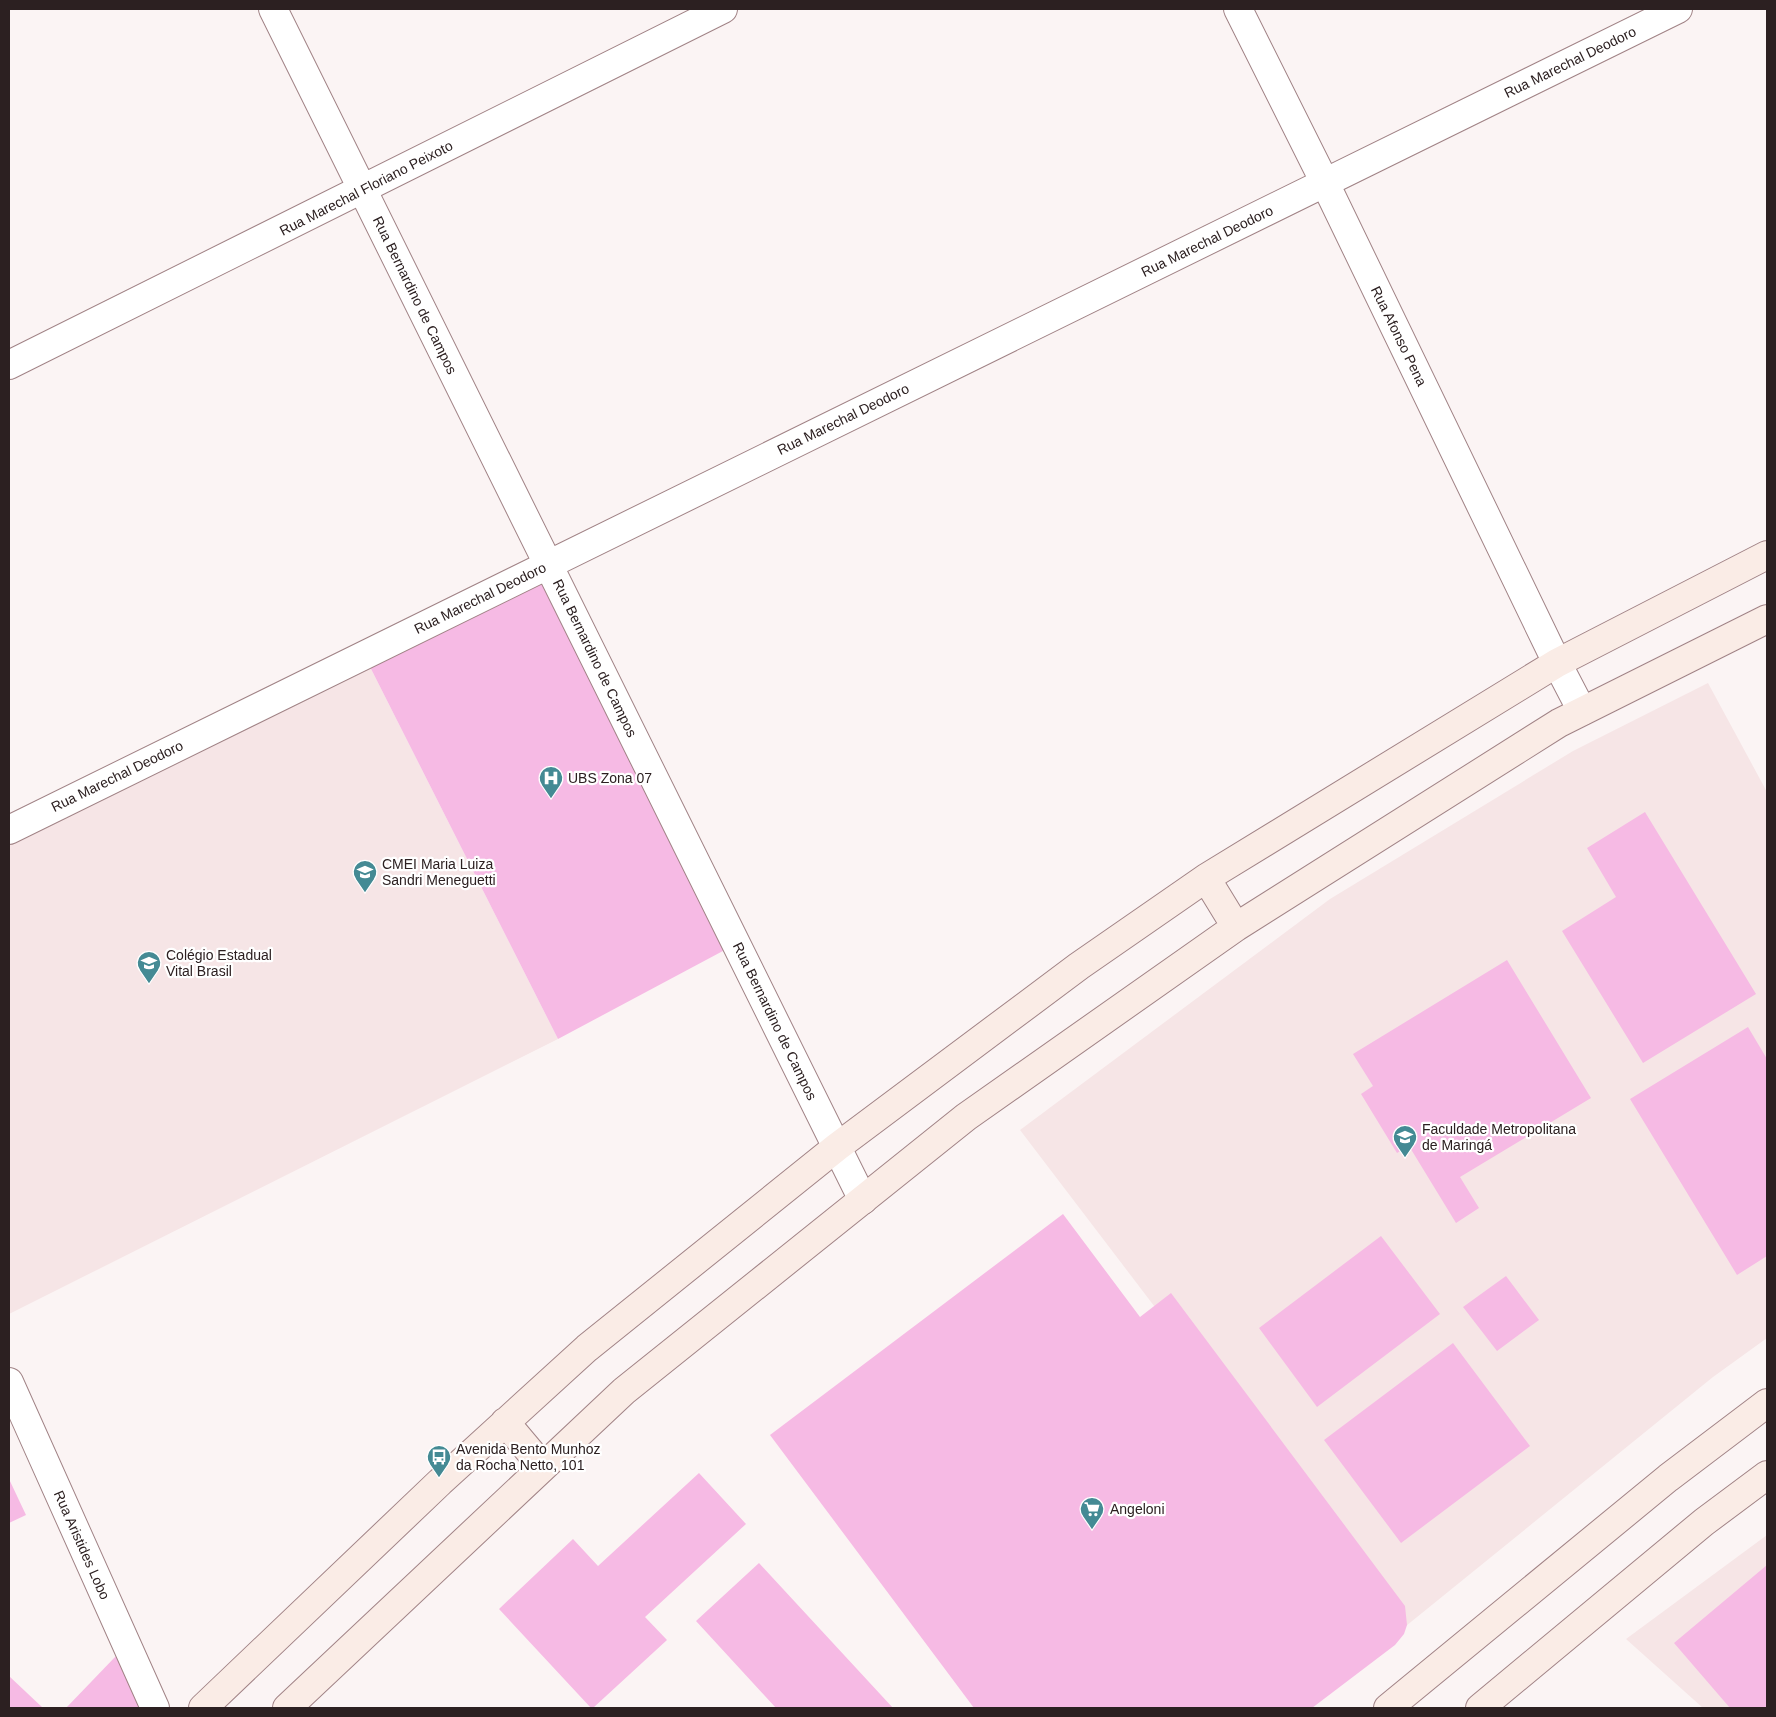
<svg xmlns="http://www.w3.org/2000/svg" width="1776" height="1717" font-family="Arial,sans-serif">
  <rect width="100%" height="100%" fill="#fbf4f4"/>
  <path fill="#f6e5e6" d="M 364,655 L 558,1039 L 9,1314 L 9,830 Z
    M 1708,683 L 1767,792 L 1767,1338 L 1713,1377 L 1401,1630 L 1020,1130 L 1330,899 L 1573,751 Z
    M 1767,1535 L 1767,1708 L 1703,1708 L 1626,1639 Z"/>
  <path fill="#f6bae4" d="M 548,564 L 736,944 L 558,1039 L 364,655 Z
    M 1645,812 L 1756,994 L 1643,1063 L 1562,931 L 1616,897 L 1587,848 Z
    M 1507,960 L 1591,1098 L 1460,1177 L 1479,1208 L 1456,1223 L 1409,1146 L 1397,1153 L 1361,1094 L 1373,1086 L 1353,1054 Z
    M 1748,1027 L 1767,1059 L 1767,1256 L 1737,1275 L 1630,1099 Z
    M 1063,1214 L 1140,1317 L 1171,1293 L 1405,1606 L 1407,1625 L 1404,1634 L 1395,1645 L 1312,1708 L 974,1708 L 770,1435 Z
    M 1381,1236 L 1440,1314 L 1317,1407 L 1259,1328 Z
    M 1506,1276 L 1539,1320 L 1497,1351 L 1463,1307 Z
    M 1453,1343 L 1530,1446 L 1401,1543 L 1324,1440 Z
    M 699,1473 L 746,1524 L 645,1617 L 667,1640 L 593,1708 L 591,1708 L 499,1609 L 573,1539 L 598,1566 Z
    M 9,1479 L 26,1515 L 9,1523 Z
    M 759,1563 L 893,1708 L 776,1708 L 696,1621 Z
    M 1767,1565 L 1767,1708 L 1730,1708 L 1674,1643 Z
    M 116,1656 L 142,1708 L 66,1708 Z
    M 9,1676 L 43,1708 L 9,1708 Z"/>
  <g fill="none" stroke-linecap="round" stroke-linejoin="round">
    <g stroke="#a18386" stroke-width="30">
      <path id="minor" d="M 273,9 L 863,1200
        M 1238,9 L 1325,183 L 1557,663 L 1582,711
        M 9,365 L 723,9
        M 9,830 L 1678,9
        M 9,1382 L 155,1708"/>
    </g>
    <g stroke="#a18386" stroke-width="30">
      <path id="secondary" d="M 1206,878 L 1236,927
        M 505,1422 L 542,1466
        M 203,1708 L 440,1482 L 587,1348 L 837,1147 L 1079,966 L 1206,878 L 1557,663 L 1767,555
        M 287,1708 L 624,1391 L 966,1117 L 1236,927 L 1559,723 L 1767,619
        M 1388,1708 L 1668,1478 L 1767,1403
        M 1480,1708 L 1704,1522 L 1767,1475"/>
    </g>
    <use href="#minor" stroke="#fff" stroke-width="28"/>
    <use href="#secondary" stroke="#faece6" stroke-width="28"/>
  </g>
  <defs>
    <g id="hospital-pin" transform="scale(1.25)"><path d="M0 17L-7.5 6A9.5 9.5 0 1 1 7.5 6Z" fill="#448a94" stroke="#fff"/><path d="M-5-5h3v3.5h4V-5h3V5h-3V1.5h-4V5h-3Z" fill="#fff"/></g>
    <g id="school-pin" transform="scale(1.25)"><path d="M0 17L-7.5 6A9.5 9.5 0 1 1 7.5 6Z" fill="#448a94" stroke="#fff"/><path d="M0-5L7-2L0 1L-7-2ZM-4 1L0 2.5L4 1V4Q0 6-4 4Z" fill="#fff"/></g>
    <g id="university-pin" transform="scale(1.25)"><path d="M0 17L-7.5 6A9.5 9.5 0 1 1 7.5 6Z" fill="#448a94" stroke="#fff"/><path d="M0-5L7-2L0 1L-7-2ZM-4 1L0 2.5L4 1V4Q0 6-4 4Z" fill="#fff"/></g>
    <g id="bus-pin" transform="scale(1.25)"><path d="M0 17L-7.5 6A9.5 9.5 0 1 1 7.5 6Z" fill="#448a94" stroke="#fff"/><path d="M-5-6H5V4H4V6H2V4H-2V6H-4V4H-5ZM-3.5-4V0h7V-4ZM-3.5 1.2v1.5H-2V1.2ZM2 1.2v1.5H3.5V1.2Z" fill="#fff"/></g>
    <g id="supermarket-pin" transform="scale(1.25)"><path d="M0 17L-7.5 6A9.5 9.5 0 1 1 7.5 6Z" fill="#448a94" stroke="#fff"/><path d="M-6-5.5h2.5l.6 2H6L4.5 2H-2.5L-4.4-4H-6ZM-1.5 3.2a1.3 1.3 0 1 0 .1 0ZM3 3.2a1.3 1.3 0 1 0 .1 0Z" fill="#fff"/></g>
  </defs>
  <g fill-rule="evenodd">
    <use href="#hospital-pin" x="551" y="778"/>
    <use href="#school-pin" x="365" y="872"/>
    <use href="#school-pin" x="149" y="963"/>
    <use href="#university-pin" x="1405" y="1137"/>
    <use href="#bus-pin" x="439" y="1457"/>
    <use href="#supermarket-pin" x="1092" y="1509"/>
  </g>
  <g text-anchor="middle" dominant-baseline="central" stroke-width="4.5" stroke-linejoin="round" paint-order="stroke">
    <g font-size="14" fill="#2c2021" stroke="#fff">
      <text transform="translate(1570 62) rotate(-26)">Rua Marechal Deodoro</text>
      <text transform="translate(366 188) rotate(-27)">Rua Marechal Floriano Peixoto</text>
      <text transform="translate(1207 241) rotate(-26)">Rua Marechal Deodoro</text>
      <text transform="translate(415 295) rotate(64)">Rua Bernardino de Campos</text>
      <text transform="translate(1399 336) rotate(64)">Rua Afonso Pena</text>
      <text transform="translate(843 419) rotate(-26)">Rua Marechal Deodoro</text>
      <text transform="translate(480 598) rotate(-26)">Rua Marechal Deodoro</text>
      <text transform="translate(595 658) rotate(64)">Rua Bernardino de Campos</text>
      <text transform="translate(117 776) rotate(-26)">Rua Marechal Deodoro</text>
      <text transform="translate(775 1021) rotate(64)">Rua Bernardino de Campos</text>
      <text transform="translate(82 1545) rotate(66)">Rua Aristides Lobo</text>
    </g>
    <g font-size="14" fill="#2c2021" stroke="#fff" text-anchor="start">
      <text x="568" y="778">UBS Zona 07</text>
      <text x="382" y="864">CMEI Maria Luiza<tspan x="382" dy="16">Sandri Meneguetti</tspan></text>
      <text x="166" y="955">Colégio Estadual<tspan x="166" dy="16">Vital Brasil</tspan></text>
      <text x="1422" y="1129">Faculdade Metropolitana<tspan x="1422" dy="16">de Maringá</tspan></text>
      <text x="456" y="1449">Avenida Bento Munhoz<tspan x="456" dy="16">da Rocha Netto, 101</tspan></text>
      <text x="1110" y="1509">Angeloni</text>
    </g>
  </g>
  <rect width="1776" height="1717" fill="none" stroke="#2c2021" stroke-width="20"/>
</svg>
